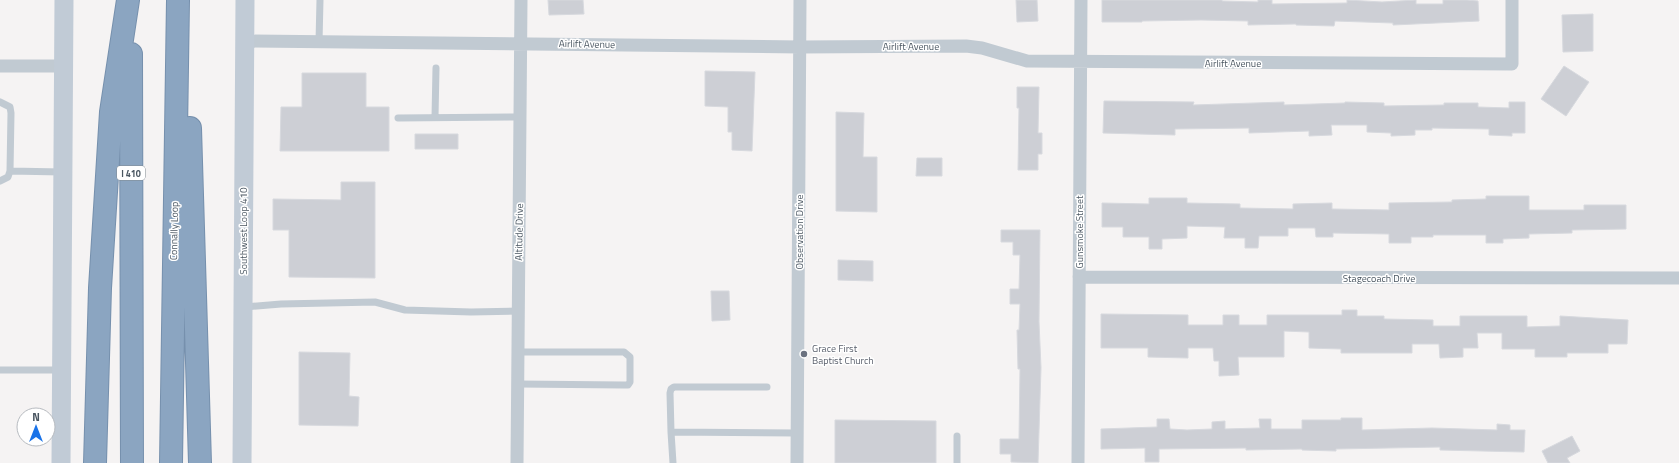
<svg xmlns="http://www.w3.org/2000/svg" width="1679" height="463" font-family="'Titillium Web',sans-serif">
  <rect width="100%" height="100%" fill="#f5f3f3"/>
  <path fill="#cdcfd5" stroke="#d7d9de" d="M 548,0 L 583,0 L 584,14 L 549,15 Z
    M 1016,0 L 1037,0 L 1038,21 L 1017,22 Z
    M 1102,0 L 1222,0 L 1222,1 L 1258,2 L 1258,0 L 1272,0 L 1272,4 L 1347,3 L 1347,0 L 1382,2 L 1416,0 L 1416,4 L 1443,4 L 1443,0 L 1467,0 L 1478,1 L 1479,21 L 1393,25 L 1393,23 L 1335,21 L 1334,26 L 1296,25 L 1296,24 L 1248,25 L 1248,21 L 1201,20 L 1142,21 L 1142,22 L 1102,22 Z
    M 1593,14 L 1593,51 L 1563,52 L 1562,15 Z
    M 1564,66 L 1589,82 L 1566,116 L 1541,99 Z
    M 705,71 L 755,72 L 752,151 L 732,150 L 732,132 L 728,132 L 728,107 L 705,106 Z
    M 302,73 L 366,73 L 366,107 L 389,107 L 389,151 L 280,151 L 281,107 L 302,107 Z
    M 1017,87 L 1039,87 L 1038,133 L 1042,133 L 1042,154 L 1038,154 L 1038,170 L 1018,170 L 1019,108 L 1017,108 Z
    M 1104,101 L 1194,102 L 1193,105 L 1284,102 L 1284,105 L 1345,103 L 1345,102 L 1384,103 L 1384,106 L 1444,105 L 1444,103 L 1478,103 L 1478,107 L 1509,108 L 1509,102 L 1525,102 L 1525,133 L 1512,133 L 1512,136 L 1489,135 L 1489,129 L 1432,128 L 1432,130 L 1415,130 L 1415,135 L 1391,136 L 1391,133 L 1367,132 L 1367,125 L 1331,125 L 1332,135 L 1309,136 L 1309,131 L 1249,133 L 1249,128 L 1175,129 L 1175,135 L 1103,133 Z
    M 836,112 L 864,113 L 863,157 L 877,157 L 877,212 L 836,211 Z
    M 415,134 L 458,134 L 458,149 L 415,149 Z
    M 917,158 L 942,158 L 942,176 L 916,176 Z
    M 341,182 L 375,182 L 375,278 L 289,277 L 289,230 L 273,230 L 273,199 L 341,200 Z
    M 1486,196 L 1529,196 L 1529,210 L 1584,210 L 1584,205 L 1626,205 L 1626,229 L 1572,230 L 1572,233 L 1529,234 L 1529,238 L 1503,239 L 1503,243 L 1486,243 L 1486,235 L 1433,235 L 1433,237 L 1411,237 L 1411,243 L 1389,243 L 1389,234 L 1333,233 L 1333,237 L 1316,237 L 1315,228 L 1288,228 L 1288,236 L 1259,236 L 1258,248 L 1245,248 L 1245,238 L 1224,238 L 1225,227 L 1187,226 L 1187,238 L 1162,239 L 1162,249 L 1149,249 L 1149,237 L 1123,237 L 1123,227 L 1102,227 L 1102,203 L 1149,204 L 1149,198 L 1187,198 L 1187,203 L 1240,204 L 1240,208 L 1293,209 L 1293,204 L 1332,203 L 1332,209 L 1389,210 L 1389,203 L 1452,202 L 1452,200 L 1486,199 Z
    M 1001,230 L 1040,230 L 1039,322 L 1041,368 L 1038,463 L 1011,462 L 1011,454 L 1000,454 L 1000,439 L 1019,439 L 1020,369 L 1018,369 L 1017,330 L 1019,330 L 1020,304 L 1010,304 L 1010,289 L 1019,289 L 1020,255 L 1013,255 L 1013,242 L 1001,242 Z
    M 838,260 L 873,261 L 873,281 L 838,280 Z
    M 711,291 L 729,291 L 730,320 L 712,321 Z
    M 1342,310 L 1357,310 L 1357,316 L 1384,316 L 1384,319 L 1433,320 L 1433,326 L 1460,326 L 1460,316 L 1527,316 L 1527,327 L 1560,326 L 1560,316 L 1628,320 L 1627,344 L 1608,344 L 1608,353 L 1567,353 L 1567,357 L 1535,357 L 1535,349 L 1502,349 L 1502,333 L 1477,333 L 1478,348 L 1463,348 L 1463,357 L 1440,358 L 1439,344 L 1412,344 L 1412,353 L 1341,353 L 1341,349 L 1309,348 L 1309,332 L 1284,331 L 1284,357 L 1238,357 L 1239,375 L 1219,376 L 1219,361 L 1214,361 L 1213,348 L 1188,348 L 1188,358 L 1148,357 L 1148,348 L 1101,348 L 1101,314 L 1188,315 L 1188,325 L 1223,325 L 1223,315 L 1239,315 L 1239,325 L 1267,325 L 1267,315 L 1342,315 Z
    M 299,352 L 350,353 L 349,396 L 359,397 L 358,426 L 299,425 Z
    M 1341,418 L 1362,418 L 1362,430 L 1432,428 L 1497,430 L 1497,424 L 1510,425 L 1510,430 L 1525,430 L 1524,452 L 1440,450 L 1440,447 L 1336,449 L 1336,451 L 1302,450 L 1302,449 L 1246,450 L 1246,448 L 1159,449 L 1159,462 L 1145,462 L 1145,448 L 1101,449 L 1101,429 L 1157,427 L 1157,419 L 1169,419 L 1170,429 L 1187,430 L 1212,429 L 1212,422 L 1225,421 L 1225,429 L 1260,428 L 1259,419 L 1271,419 L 1271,429 L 1302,429 L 1302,420 L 1341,420 Z
    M 835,420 L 936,421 L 936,463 L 835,463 Z
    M 1572,436 L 1580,451 L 1567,458 L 1570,463 L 1548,463 L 1542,451 Z"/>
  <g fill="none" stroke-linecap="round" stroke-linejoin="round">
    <g stroke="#7690ad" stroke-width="24">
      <path id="highway" d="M 131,54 L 132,463
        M 190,128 L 200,463
        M 95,463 L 100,288 L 111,112 L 128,0
        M 171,463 L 178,0"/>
    </g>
    <path stroke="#c1cad2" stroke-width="7" d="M 319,42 L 320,0
      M 0,102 L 10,107 L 11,113 L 10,171 L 8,177 L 0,181
      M 435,117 L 436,68
      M 398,118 L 521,117
      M 10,171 L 62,172
      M 244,307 L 281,304 L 375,302 L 405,310 L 471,312 L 519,311
      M 0,370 L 62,370
      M 518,384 L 623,385 L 628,385 L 630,382 L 630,357 L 624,352 L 518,352
      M 671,432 L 670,393 L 671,389 L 674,387 L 767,387
      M 957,436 L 957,463
      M 673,463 L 671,432 L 797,433"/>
    <path stroke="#c1cad2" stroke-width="13" d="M 244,41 L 800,47 L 966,46 L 982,48 L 1027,61 L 1512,64 L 1512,0
      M 0,66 L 63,66
      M 1079,277 L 1679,278
      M 517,463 L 521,0
      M 797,463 L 800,0
      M 1078,463 L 1081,0"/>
    <path stroke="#c1cbd6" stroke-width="19" d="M 61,463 L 64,0
      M 242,463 L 245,0"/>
    <use href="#highway" stroke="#8ba5c1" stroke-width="22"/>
  </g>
  <circle fill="#6b7280" stroke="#fff" stroke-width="1.5" cx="804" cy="354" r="4"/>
  <g text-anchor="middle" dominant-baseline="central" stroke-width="3" stroke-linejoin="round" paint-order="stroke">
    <rect fill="#fff" stroke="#808990" stroke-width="1" x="117" y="166" width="28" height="14" rx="3"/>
    <g font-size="9" font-weight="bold" fill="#4a5661">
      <text x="131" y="173">I 410</text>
    </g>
    <g font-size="10" fill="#4a5661" stroke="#fff">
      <text transform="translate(587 44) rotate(1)">Airlift Avenue</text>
      <text x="911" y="46">Airlift Avenue</text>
      <text x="1233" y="63">Airlift Avenue</text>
      <text transform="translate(174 231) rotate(-89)">Connally Loop</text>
      <text transform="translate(243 231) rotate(-90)">Southwest Loop 410</text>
      <text transform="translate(519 232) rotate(-89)">Altitude Drive</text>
      <text transform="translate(799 232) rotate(-90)">Observation Drive</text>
      <text transform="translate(1079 232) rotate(-90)">Gunsmoke Street</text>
      <text x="1379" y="278">Stagecoach Drive</text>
    </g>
    <g font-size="10" fill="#5b616d" stroke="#fff" text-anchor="start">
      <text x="812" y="348">Grace First<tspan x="812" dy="12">Baptist Church</tspan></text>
    </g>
  </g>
  <g transform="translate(36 427)"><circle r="19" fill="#ffffff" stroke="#b7bbc0"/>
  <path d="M0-3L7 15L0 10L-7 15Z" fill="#1a73e8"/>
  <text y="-6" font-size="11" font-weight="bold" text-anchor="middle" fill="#4a5661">N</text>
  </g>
</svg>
